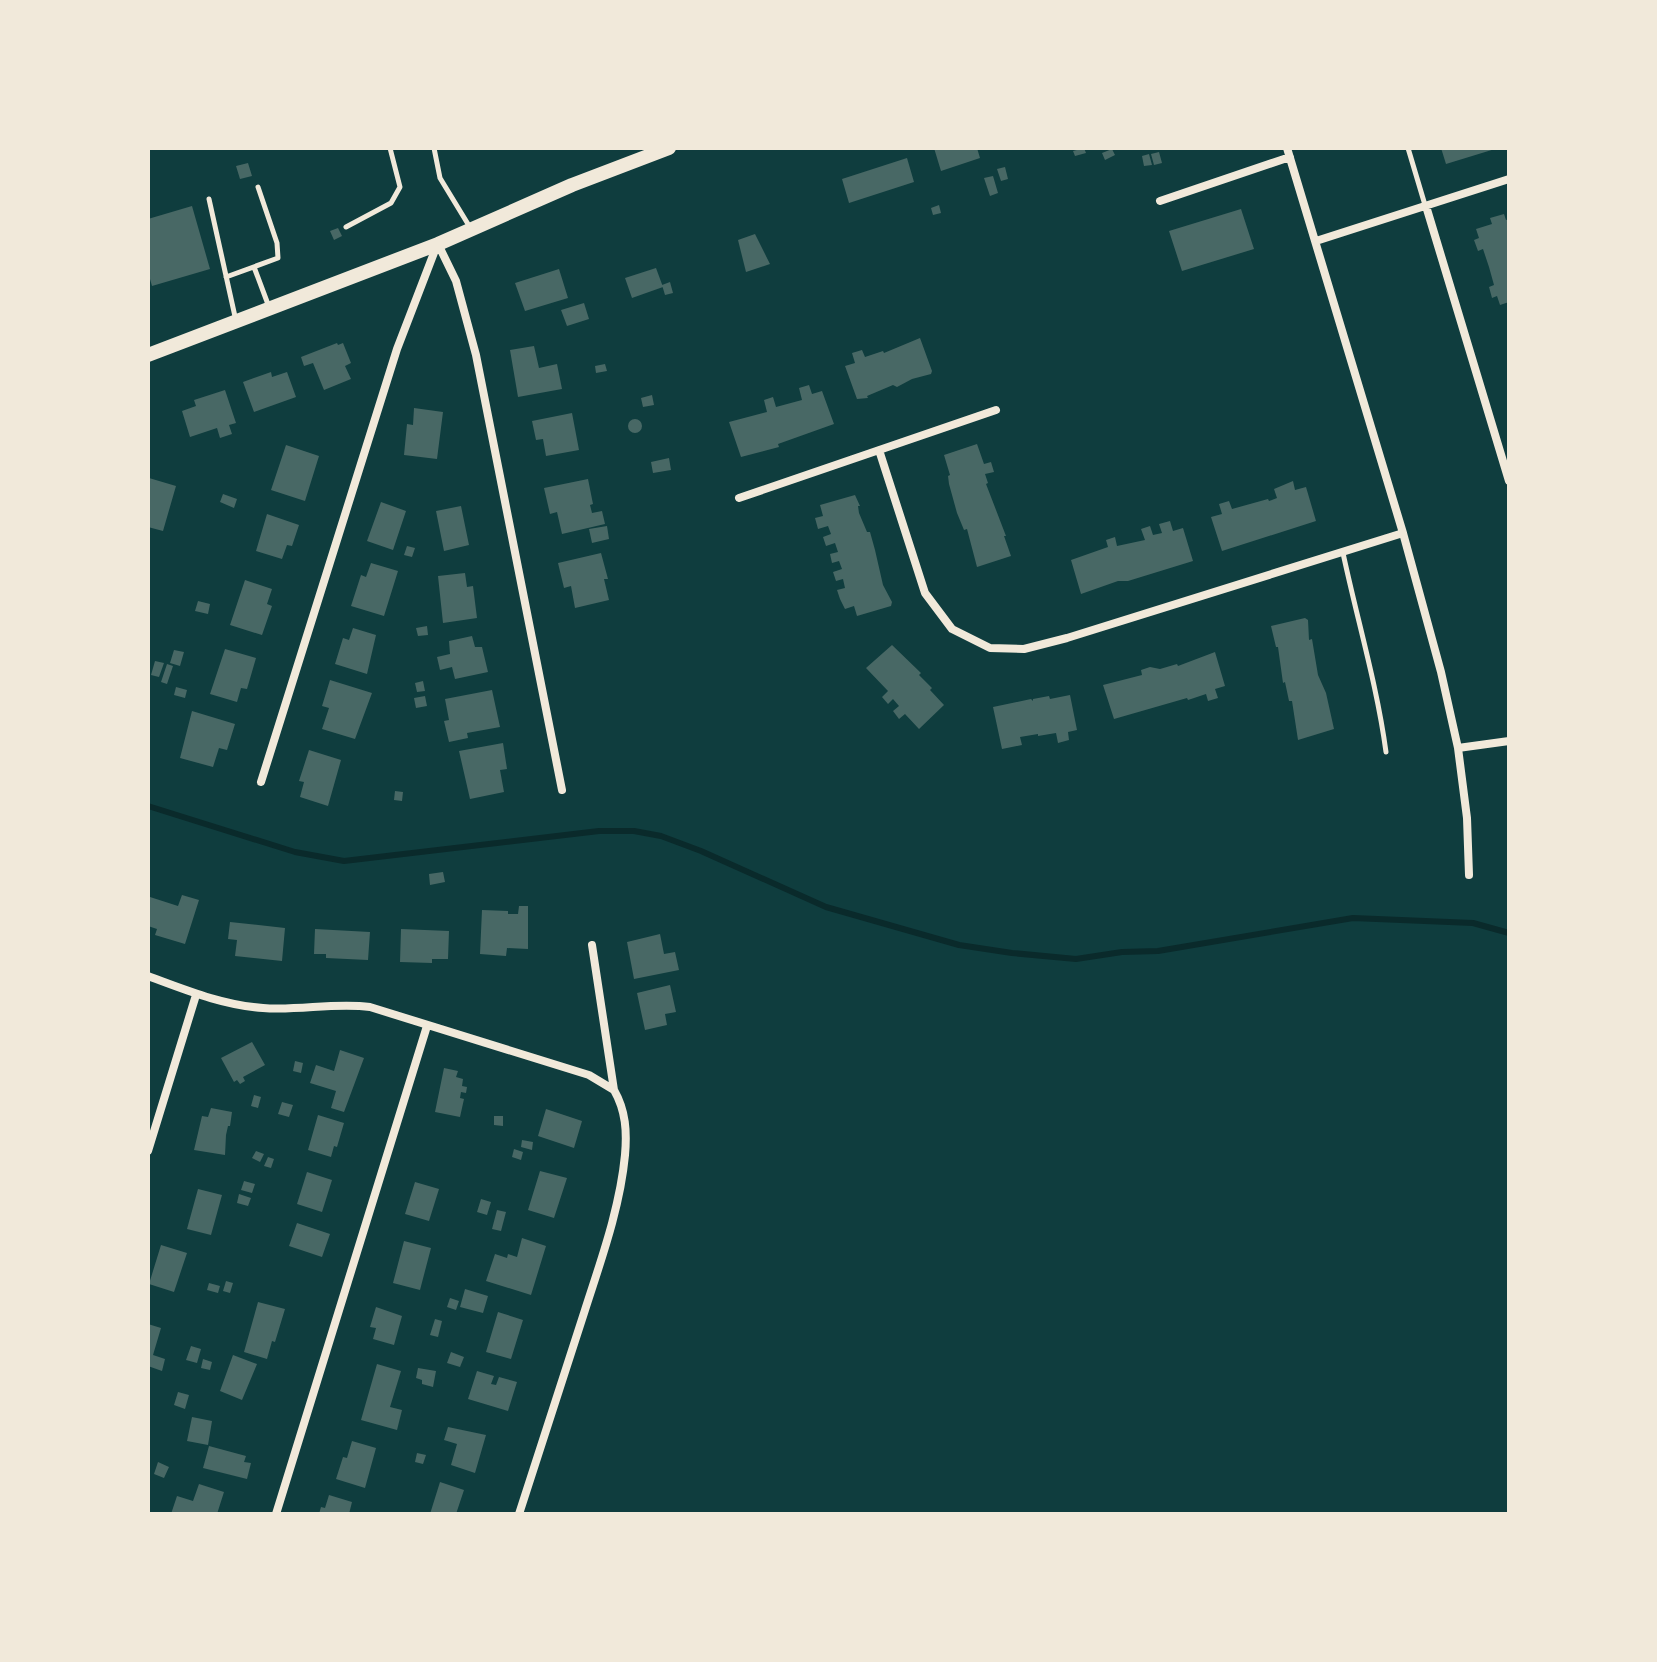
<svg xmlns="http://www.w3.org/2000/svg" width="1657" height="1662" font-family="'Titillium Web',sans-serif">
  <rect width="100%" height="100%" fill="#0f3d3e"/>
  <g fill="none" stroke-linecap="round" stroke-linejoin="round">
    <path stroke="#0a2a2b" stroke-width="6" d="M 148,806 L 295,852 L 344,861 L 599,831 L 634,831 L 661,836 L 701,851 L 826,907 L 959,945 L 1012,953 L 1076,959 L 1122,952 L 1158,951 L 1353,918 L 1473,923 L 1509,933"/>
  </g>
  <path fill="#486865" d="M 934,148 L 977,148 L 980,158 L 941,171 Z
    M 1084,148 L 1086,153 L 1075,156 L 1073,151 Z
    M 1441,148 L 1495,148 L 1495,149 L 1446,164 Z
    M 1112,149 L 1115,155 L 1105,160 L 1102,153 Z
    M 1159,152 L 1162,163 L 1154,165 L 1151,154 Z
    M 1149,154 L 1152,165 L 1144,166 L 1142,156 Z
    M 907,158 L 914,182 L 849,203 L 842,179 Z
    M 248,163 L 252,176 L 240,179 L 236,166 Z
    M 1005,167 L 1008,179 L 1001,181 L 997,169 Z
    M 993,176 L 998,193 L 990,196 L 984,178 Z
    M 939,205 L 941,213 L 933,215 L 931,208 Z
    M 192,206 L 210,269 L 152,286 L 148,272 L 148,219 Z
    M 1241,209 L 1254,249 L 1182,271 L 1169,231 Z
    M 1504,214 L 1506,220 L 1509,219 L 1509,302 L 1500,305 L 1497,296 L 1492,298 L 1489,287 L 1494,285 L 1489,267 L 1483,249 L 1478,251 L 1474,240 L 1479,238 L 1476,229 L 1492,224 L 1490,218 Z
    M 338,228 L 342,236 L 334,240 L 330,231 Z
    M 755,234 L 770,264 L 746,272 L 738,240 Z
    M 656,268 L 663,287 L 632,298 L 625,278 Z
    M 559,269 L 568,298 L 525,311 L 515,283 Z
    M 670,282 L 673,293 L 665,295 L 662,285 Z
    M 584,303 L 589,319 L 567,326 L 561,310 Z
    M 920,338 L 932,371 L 931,374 L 912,379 L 897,387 L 893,385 L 867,396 L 868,398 L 857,399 L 845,366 L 855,363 L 852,353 L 862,350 L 865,357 L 883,351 L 884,353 Z
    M 337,343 L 338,345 L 343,343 L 351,363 L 345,366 L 351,379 L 324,390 L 313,363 L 304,366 L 301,357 Z
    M 534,346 L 539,368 L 557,364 L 562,389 L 518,397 L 510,350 Z
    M 605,364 L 607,371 L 596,373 L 595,366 Z
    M 271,372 L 272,377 L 287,372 L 296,397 L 254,412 L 243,382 Z
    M 809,385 L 812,394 L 822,391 L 834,424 L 778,444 L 779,447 L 741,457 L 729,422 L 767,412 L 764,400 L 773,397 L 776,407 L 802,400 L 799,388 Z
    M 225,390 L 236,423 L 229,425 L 232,434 L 220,438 L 217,428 L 190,437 L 182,411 L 196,406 L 194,400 Z
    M 652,395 L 654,405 L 643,407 L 641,398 Z
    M 414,408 L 443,412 L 437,459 L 404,455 L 407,424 L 413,425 Z
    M 572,413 L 579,450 L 546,456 L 543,439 L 536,440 L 532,421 Z
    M628 426a7 7 0 1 1 14 0a7 7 0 1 1-14 0Z
    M 977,444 L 984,464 L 991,462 L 994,472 L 985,474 L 988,483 L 986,484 L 1006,536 L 1004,536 L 1011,556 L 977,567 L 967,529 L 964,530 L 957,513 L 949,484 L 948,476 L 950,475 L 944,455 Z
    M 286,445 L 319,456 L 305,501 L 271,490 Z
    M 669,458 L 671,470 L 653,473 L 651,462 Z
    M 149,478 L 176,486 L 163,531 L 148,527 Z
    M 588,479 L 593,504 L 590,505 L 592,513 L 602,511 L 605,524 L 562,534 L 557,512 L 550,514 L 544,488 Z
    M 1293,481 L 1295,490 L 1306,487 L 1316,521 L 1222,551 L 1211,517 L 1222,514 L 1219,504 L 1229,501 L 1232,509 L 1268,499 L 1269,501 L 1277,498 L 1274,489 Z
    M 223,494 L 237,499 L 234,508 L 220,502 Z
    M 855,495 L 860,506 L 858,506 L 859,513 L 867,532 L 870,532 L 875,550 L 883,585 L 892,602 L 891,606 L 857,616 L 854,606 L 845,609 L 840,599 L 837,590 L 845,588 L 843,579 L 836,581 L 833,572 L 842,569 L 839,561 L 832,563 L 830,554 L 838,552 L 835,543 L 826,546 L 823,537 L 831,534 L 828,526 L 818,529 L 815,518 L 823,516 L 820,505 Z
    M 381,502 L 406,511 L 393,550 L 367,541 Z
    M 461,506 L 469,545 L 444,551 L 436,511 Z
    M 267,514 L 299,525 L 292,546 L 287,545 L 282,559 L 256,551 Z
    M 1170,521 L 1173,531 L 1183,528 L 1193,561 L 1128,581 L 1118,581 L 1081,594 L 1071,560 L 1108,547 L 1106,540 L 1115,537 L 1117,546 L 1145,540 L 1141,529 L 1150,526 L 1153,535 L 1162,533 L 1159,524 Z
    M 607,526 L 609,539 L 592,543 L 589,529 Z
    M 407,546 L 415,548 L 412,557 L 404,555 Z
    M 601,553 L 608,579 L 604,579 L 609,600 L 575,608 L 571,586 L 564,588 L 558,563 Z
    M 371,563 L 398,571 L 384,616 L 351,606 L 361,575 L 366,577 Z
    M 465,573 L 467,587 L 473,586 L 477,618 L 443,623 L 438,576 Z
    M 245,580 L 272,589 L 267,604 L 272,606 L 262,635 L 230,625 Z
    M 198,601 L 210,604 L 208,614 L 195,611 Z
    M 1305,618 L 1308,620 L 1309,640 L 1312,639 L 1318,675 L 1326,693 L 1334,729 L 1298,740 L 1292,701 L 1289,701 L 1285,682 L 1283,683 L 1278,647 L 1276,647 L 1271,626 Z
    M 427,626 L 428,635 L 418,636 L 416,628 Z
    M 353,628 L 376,635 L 367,674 L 335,664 L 343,638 L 349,640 Z
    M 472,636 L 475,647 L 482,647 L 488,672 L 455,679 L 452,667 L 440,670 L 437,657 L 450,654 L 449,641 Z
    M 892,645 L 921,673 L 919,675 L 932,688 L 930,690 L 944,705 L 919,729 L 905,714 L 899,719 L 893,711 L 899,706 L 893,699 L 888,704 L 882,697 L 888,691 L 866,668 Z
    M 225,649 L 256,658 L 247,689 L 241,688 L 237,702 L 210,694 Z
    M 174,650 L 184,652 L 180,666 L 170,663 Z
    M 1215,652 L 1225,686 L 1215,689 L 1218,698 L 1208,701 L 1206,694 L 1188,700 L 1187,698 L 1114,719 L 1103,685 L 1142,675 L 1141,670 L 1150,667 L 1160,669 L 1177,664 L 1178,666 Z
    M 155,661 L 164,663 L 159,677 L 151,675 Z
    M 167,664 L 173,666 L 167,684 L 161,682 Z
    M 330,680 L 372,693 L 355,739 L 322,729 L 329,708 L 322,706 Z
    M 423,681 L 425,691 L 417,692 L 415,683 Z
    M 176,687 L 187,690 L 185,698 L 174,695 Z
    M 492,690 L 500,727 L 467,733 L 468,738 L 449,742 L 444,721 L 449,720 L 445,699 Z
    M 1070,695 L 1077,730 L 1068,732 L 1069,740 L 1058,743 L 1056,733 L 1038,736 L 1038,734 L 1020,737 L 1022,745 L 1002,749 L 993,707 L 1031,699 L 1033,701 L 1033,699 L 1049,696 L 1050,699 Z
    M 425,696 L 427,706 L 416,708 L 414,698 Z
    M 192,711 L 235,724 L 227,750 L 219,748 L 213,767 L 180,758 Z
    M 503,743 L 507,769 L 500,770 L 504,792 L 470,799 L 459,751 Z
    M 309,750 L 341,760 L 328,806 L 300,797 L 304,782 L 299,781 Z
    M 395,791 L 403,792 L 402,801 L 394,800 Z
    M 443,872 L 445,882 L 430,885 L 429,874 Z
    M 182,895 L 199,900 L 185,944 L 155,935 L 157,929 L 148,926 L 150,897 L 178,906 Z
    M 519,906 L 528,906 L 528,949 L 507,948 L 506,956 L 480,954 L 482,910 L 508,911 L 508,914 L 518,914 Z
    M 230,922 L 285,928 L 282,961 L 235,956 L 237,940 L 228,939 Z
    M 315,929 L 370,932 L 368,960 L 326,958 L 326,954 L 314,954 Z
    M 401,929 L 449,931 L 448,959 L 432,959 L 432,963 L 400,962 Z
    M 660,934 L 664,954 L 675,952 L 679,970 L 634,979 L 627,942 Z
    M 670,985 L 676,1012 L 665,1014 L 667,1025 L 645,1030 L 637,993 Z
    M 252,1042 L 265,1065 L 243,1077 L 245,1081 L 240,1084 L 237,1080 L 234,1082 L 221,1058 Z
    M 340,1050 L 364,1058 L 344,1112 L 331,1108 L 336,1091 L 310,1083 L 316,1065 L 334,1071 Z
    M 295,1061 L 303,1063 L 301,1073 L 293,1071 Z
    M 444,1068 L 458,1071 L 456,1077 L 463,1079 L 462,1086 L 467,1087 L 466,1093 L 461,1092 L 460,1098 L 464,1099 L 460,1117 L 435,1112 Z
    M 254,1095 L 261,1097 L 258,1108 L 251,1106 Z
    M 282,1102 L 293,1105 L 289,1117 L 278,1114 Z
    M 211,1108 L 232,1112 L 230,1126 L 228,1126 L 226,1135 L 225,1155 L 194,1150 L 202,1116 L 208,1117 Z
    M 546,1109 L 582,1121 L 574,1148 L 538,1136 Z
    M 318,1115 L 344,1123 L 337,1147 L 334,1146 L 331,1157 L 308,1150 Z
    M 494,1116 L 503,1116 L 503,1126 L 494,1125 Z
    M 522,1140 L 533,1142 L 532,1150 L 521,1147 Z
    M 514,1149 L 523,1152 L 521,1160 L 512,1157 Z
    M 256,1151 L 264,1154 L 260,1162 L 252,1158 Z
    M 268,1157 L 274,1159 L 271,1168 L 264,1166 Z
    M 540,1171 L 567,1178 L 554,1218 L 528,1210 Z
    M 307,1172 L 332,1180 L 322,1212 L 297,1204 Z
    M 244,1181 L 255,1184 L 252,1193 L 241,1190 Z
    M 415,1182 L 439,1189 L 429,1221 L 405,1214 Z
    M 198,1189 L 222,1195 L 211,1235 L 187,1229 Z
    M 239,1194 L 251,1198 L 248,1206 L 237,1203 Z
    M 481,1199 L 491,1202 L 487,1215 L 477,1212 Z
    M 497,1210 L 506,1212 L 501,1231 L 492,1229 Z
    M 297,1223 L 330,1234 L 322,1257 L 289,1246 Z
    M 522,1238 L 546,1246 L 531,1295 L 486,1281 L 495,1254 L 507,1258 L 508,1254 L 517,1257 Z
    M 404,1241 L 431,1248 L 420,1290 L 393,1283 Z
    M 161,1245 L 187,1253 L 174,1292 L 149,1284 Z
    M 226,1281 L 233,1283 L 230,1293 L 223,1291 Z
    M 209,1283 L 220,1286 L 218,1293 L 207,1290 Z
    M 465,1289 L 488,1296 L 483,1313 L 460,1307 Z
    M 450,1298 L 459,1301 L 456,1310 L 447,1307 Z
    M 258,1302 L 285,1309 L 275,1342 L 272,1341 L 267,1359 L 244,1352 Z
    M 376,1307 L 402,1316 L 394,1345 L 373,1339 L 376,1328 L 370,1327 Z
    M 498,1312 L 523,1320 L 511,1359 L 486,1352 Z
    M 435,1319 L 442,1321 L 438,1337 L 430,1335 Z
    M 148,1324 L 161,1328 L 153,1355 L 165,1359 L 162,1371 L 148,1366 Z
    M 191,1346 L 201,1349 L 197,1363 L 186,1360 Z
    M 451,1352 L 464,1357 L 460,1367 L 447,1363 Z
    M 233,1355 L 257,1364 L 242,1400 L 220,1391 Z
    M 203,1359 L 212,1362 L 210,1370 L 201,1368 Z
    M 377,1364 L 401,1371 L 390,1407 L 402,1410 L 397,1430 L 361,1420 Z
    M 418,1368 L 436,1371 L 433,1387 L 422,1384 L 422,1380 L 416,1378 Z
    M 477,1371 L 494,1376 L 491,1384 L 496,1385 L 499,1377 L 517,1382 L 508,1411 L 468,1399 Z
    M 178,1392 L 189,1395 L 185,1409 L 174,1405 Z
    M 192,1417 L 212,1421 L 208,1445 L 187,1441 Z
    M 448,1427 L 486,1435 L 475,1473 L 451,1465 L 457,1444 L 444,1440 Z
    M 352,1441 L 376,1448 L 365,1488 L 336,1479 L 343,1457 L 347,1458 Z
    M 209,1446 L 246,1456 L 244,1462 L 251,1463 L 247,1479 L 203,1468 Z
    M 417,1453 L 426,1455 L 423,1464 L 415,1462 Z
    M 158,1462 L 169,1467 L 164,1478 L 154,1474 Z
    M 440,1482 L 464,1490 L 456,1514 L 430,1514 Z
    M 199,1484 L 224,1492 L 217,1514 L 171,1514 L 177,1496 L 193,1501 Z
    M 329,1495 L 352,1502 L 349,1514 L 319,1514 L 321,1507 L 325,1508 Z"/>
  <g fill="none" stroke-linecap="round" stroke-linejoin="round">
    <path stroke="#f1e9da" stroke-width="5" d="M 434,148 L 440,178 L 471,229
      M 1408,148 L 1425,205
      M 209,199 L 236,321
      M 346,227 L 391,203 L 400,187 L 390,148
      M 254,267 L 269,307
      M 226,277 L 278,258 L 277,243 L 258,187
      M 1343,553 C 1357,619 1377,685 1386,752"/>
    <path stroke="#f1e9da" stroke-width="8" d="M 1287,148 L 1403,533 L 1441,672 L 1458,748 L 1467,818 L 1469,875
      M 1160,201 L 1290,157
      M 1426,206 L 1509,481
      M 1316,241 L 1509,179
      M 438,244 L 456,281 L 476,355 L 562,790
      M 879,450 L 925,593 L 952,629 L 990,648 L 1024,649 L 1067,638 L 1403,533
      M 739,498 L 996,410
      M 1458,748 L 1509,741
      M 261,782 L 397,349 L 437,245
      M 148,976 C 186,990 222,1005 263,1008 C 299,1011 335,1002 370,1007 L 589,1075 L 614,1090
      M 148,1151 L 196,995
      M 276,1514 L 427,1026
      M 519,1514 C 541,1446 563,1378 585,1310 C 601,1260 620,1208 625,1155 C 627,1132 626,1111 614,1090 L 592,945"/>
    <path stroke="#f1e9da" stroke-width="14" d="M 148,355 L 438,244 L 572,185 L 669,148"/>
  </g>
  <rect width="1657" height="1662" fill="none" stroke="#f1e9da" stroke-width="300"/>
</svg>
